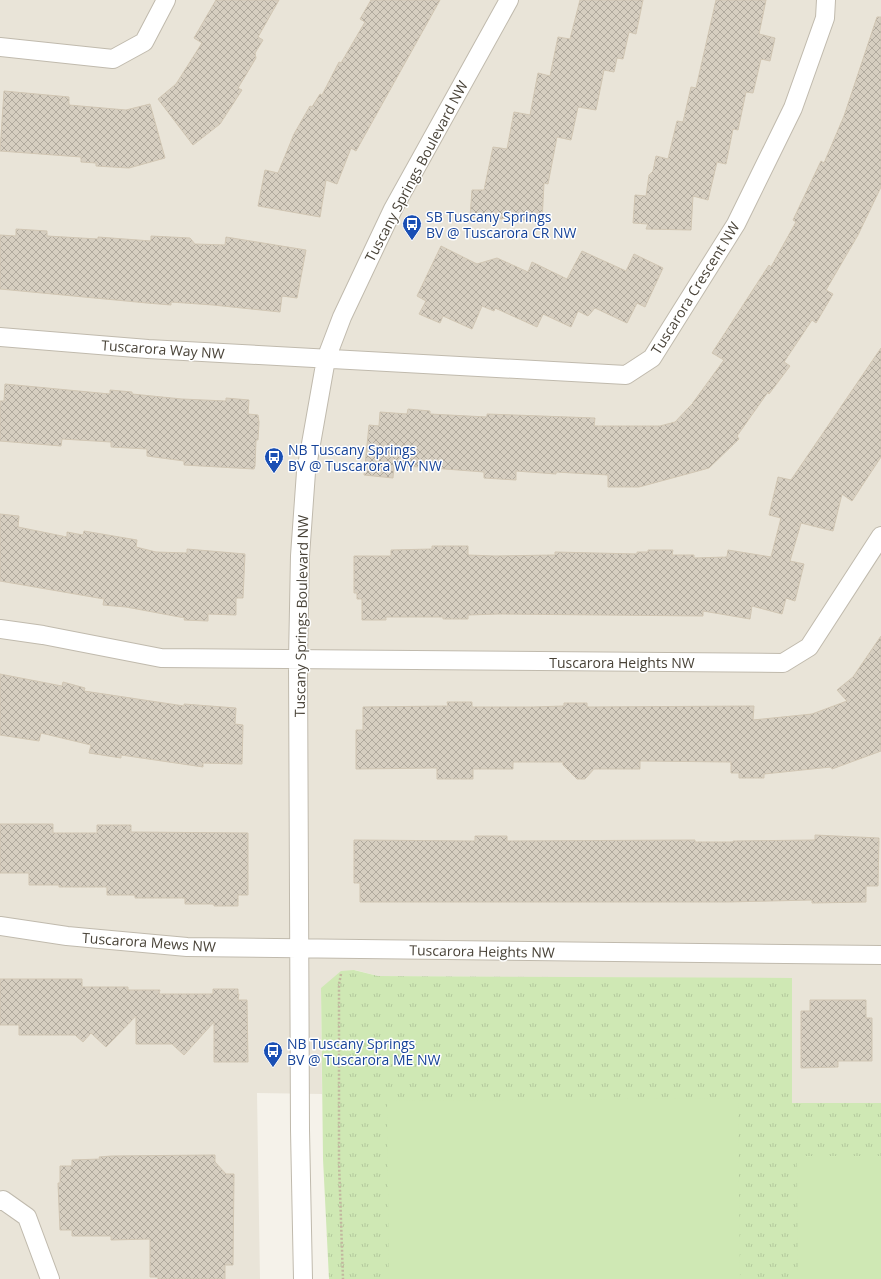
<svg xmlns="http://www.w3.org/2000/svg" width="881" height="1279" font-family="'Open Sans',sans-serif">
  <defs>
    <pattern id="park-tufts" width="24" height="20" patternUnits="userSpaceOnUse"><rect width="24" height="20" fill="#cfe8b4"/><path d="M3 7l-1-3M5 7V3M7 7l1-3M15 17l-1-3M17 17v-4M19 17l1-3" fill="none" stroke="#b3c89c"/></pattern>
    <pattern id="building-cross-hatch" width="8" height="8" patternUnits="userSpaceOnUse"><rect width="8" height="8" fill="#d6cec0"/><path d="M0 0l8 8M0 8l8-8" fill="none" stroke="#b0a99d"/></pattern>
  </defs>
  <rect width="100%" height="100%" fill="#f5f2ea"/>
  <path fill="#e9e4d8" d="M 0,0 L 881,0 L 881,1103 L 792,1104 L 792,979 L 378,976 L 355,970 L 321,989 L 322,1094 L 257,1093 L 260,1279 L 0,1279 Z"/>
  <path fill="url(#park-tufts)" d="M 354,970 L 378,976 L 792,978 L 792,1103 L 881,1103 L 881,1279 L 329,1279 L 323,1159 L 321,988 L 341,971 Z"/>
  <path fill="#cfe8b4" d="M 738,1098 L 740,1279 L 389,1279 L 387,1101 Z
    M 797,1156 L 881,1156 L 881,1279 L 798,1279 Z"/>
  <path fill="url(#building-cross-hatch)" stroke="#d1c6b3" d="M 216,0 L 279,0 L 258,37 L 263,40 L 255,53 L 256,58 L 238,88 L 242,90 L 220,124 L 193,145 L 158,99 L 176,84 L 202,43 L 194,38 Z
    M 371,0 L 440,0 L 356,151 L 351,148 L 337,184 L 326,180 L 320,217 L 258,206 L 265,170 L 278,173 L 294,134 L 310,106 L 312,107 L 320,94 L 322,95 L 339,62 L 341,63 L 365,22 L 360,19 Z
    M 580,0 L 643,0 L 636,34 L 629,32 L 623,59 L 617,58 L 614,72 L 604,70 L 596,110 L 578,107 L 571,140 L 557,137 L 548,184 L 544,183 L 542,221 L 470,217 L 472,190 L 484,190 L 493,147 L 507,149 L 514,112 L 530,115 L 538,73 L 550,76 L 558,37 L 570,39 Z
    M 716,0 L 766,0 L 759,34 L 775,38 L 770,61 L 761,59 L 753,93 L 746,92 L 738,130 L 733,129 L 726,164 L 717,162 L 708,200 L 693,196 L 691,230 L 646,229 L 648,224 L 633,223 L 635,195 L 646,196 L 649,175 L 653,171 L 656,156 L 668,159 L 677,121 L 683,122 L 691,87 L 696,88 Z
    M 877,17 L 881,17 L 881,187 L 858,235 L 826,290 L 833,294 L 816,323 L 812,320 L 784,362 L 790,366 L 769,394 L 768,392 L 737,436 L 739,439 L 709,468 L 639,487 L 608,487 L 608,475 L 556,472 L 556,474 L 516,471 L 516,480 L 484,478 L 484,472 L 394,465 L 393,478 L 364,475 L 369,425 L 379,426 L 380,412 L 407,414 L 408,409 L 430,411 L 430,414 L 487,417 L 487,414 L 595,418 L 594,426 L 660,426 L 675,422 L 692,404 L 724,360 L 712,353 L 769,265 L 771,267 L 796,222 L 793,220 L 821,161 L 824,163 L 844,116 Z
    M 4,91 L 69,97 L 69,105 L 126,110 L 150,104 L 165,158 L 129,168 L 96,166 L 96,163 L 81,162 L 81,157 L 0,151 Z
    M 16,229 L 47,231 L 47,236 L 98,239 L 98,237 L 151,241 L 151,236 L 190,238 L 195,244 L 225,245 L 226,237 L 306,250 L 297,298 L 282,296 L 280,312 L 213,305 L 171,302 L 171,305 L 147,303 L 0,289 L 0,235 L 16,236 Z
    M 441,246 L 477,264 L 497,258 L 528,272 L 532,262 L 567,279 L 582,251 L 626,271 L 634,254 L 663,268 L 645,307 L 637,303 L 627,323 L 595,308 L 588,316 L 578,311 L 571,327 L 543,314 L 537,327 L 495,308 L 494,311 L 482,306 L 472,329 L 443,316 L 440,323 L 419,314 L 426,301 L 417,296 Z
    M 881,348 L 881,457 L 852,501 L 842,494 L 833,531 L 801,523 L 790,561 L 804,564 L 795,601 L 786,598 L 782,614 L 752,606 L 750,619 L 703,611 L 703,616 L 499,614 L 468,615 L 468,619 L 443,619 L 443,617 L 386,617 L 386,620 L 362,620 L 362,599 L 357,599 L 357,593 L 354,593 L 354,556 L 391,556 L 391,550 L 432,549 L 432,546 L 468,546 L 468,555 L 495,556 L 555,555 L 555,552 L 637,554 L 637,552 L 648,552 L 648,550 L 673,550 L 672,555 L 694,555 L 694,558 L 727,557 L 728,550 L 771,557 L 781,518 L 769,515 L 778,477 L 791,480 Z
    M 5,384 L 110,394 L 110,390 L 132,392 L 132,394 L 182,399 L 226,401 L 226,398 L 249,400 L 248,414 L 258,415 L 259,422 L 258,440 L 256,440 L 255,466 L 254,469 L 184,465 L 184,461 L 147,456 L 147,449 L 111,447 L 111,442 L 62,439 L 61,446 L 0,441 L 0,401 L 4,401 Z
    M 0,514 L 19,516 L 18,527 L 67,537 L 67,532 L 83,535 L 84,531 L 137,540 L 136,547 L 156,552 L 187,553 L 187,549 L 245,554 L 243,598 L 236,598 L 236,615 L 208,614 L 208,621 L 184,620 L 185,618 L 126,607 L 103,605 L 104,599 L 0,581 Z
    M 881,636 L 881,751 L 832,769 L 831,767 L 764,774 L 764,778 L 739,778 L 739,773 L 731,773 L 731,762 L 640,761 L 640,769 L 594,769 L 585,779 L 577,779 L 563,765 L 563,762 L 513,762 L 513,769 L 473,769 L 473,779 L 437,779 L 437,768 L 356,769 L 356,730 L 363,730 L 363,707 L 448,706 L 447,702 L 472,702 L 472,707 L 533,707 L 564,706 L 564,703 L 587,703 L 587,707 L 754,706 L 753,720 L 812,714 L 847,701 L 837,690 L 853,677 Z
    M 0,674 L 62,686 L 63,682 L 85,688 L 84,691 L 184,706 L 184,704 L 236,708 L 235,724 L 243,725 L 242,764 L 203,763 L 203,767 L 121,755 L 121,758 L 89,753 L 91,745 L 41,733 L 39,741 L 0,735 Z
    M 0,824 L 53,824 L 53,833 L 97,833 L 97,825 L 131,825 L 131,832 L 248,833 L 248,895 L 238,895 L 238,906 L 214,906 L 214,904 L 185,904 L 185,898 L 135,898 L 135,895 L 107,895 L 107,887 L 59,887 L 59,885 L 29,885 L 29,873 L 0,873 Z
    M 815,835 L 879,838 L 878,886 L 866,886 L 866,902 L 812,903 L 812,900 L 728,902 L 360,902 L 360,883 L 354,883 L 354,840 L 475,841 L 475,836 L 507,836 L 507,841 L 695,840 L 695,842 L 733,842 L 733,841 L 815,840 Z
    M 0,979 L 82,979 L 82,987 L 128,987 L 128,990 L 160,990 L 159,994 L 213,994 L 213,989 L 238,989 L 238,994 L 239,994 L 238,1000 L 247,1000 L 248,1062 L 214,1062 L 214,1022 L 184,1055 L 172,1044 L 136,1044 L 136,1016 L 106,1047 L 91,1033 L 83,1042 L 75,1035 L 19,1035 L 19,1025 L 0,1025 Z
    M 810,1000 L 866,1000 L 866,1018 L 872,1018 L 872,1061 L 838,1061 L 838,1067 L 801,1068 L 801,1011 L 810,1011 Z
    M 215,1155 L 215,1162 L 226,1174 L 234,1174 L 233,1265 L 225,1265 L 225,1279 L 158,1279 L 158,1277 L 150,1277 L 150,1239 L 111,1240 L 111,1236 L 72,1236 L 72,1230 L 60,1230 L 58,1183 L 60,1183 L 60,1166 L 72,1166 L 72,1160 L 100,1159 L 99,1157 L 111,1156 Z"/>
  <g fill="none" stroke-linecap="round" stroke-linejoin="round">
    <g stroke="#c0baad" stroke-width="20">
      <path id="street" d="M 0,47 L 113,59 L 144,42 L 166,0
        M 0,337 L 148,349 L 626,375 L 652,358 L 736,224 L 793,108 L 825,18 L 826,0
        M 0,629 L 43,635 L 161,658 L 783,663 L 809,647 L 881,536
        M 0,926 L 67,936 L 187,947 L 881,955
        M 0,1201 L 3,1200 L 27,1217 L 50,1279
        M 303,1279 L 300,1130 L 298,660 L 300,556 L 306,472 L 326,359 L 342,317 L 393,209 L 509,0"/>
    </g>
    <path stroke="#c2b69e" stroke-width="2.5" stroke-dasharray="2 2" stroke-linecap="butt" d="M 341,974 L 339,984 L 339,1163 L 343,1279"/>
    <use href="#street" stroke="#fff" stroke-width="18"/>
  </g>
  <defs>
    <g id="bus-pin" transform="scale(1)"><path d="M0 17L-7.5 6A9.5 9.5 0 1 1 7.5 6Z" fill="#1a4fb4" stroke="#fff"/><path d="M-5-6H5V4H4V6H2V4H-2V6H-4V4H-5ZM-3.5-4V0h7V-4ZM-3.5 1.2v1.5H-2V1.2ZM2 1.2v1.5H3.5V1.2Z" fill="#fff"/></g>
  </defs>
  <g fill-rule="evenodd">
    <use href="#bus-pin" x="412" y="224"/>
    <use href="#bus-pin" x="274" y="457"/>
    <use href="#bus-pin" x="273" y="1051"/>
  </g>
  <g text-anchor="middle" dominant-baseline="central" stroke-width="3" stroke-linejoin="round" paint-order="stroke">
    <g font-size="14" fill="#494338" stroke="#fff">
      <text transform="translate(416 171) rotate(-62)">Tuscany Springs Boulevard NW</text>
      <text transform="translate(695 288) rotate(-58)">Tuscarora Crescent NW</text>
      <text transform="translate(163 349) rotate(4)">Tuscarora Way NW</text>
      <text transform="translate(301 616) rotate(-89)">Tuscany Springs Boulevard NW</text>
      <text x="622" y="662">Tuscarora Heights NW</text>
      <text transform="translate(149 942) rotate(4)">Tuscarora Mews NW</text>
      <text transform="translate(482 951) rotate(1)">Tuscarora Heights NW</text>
    </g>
    <g font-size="14" fill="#164399" stroke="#fff" text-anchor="start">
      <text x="426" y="216">SB Tuscany Springs<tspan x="426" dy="16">BV @ Tuscarora CR NW</tspan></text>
      <text x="288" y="449">NB Tuscany Springs<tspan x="288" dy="16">BV @ Tuscarora WY NW</tspan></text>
      <text x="287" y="1043">NB Tuscany Springs<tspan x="287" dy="16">BV @ Tuscarora ME NW</tspan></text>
    </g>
  </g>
</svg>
